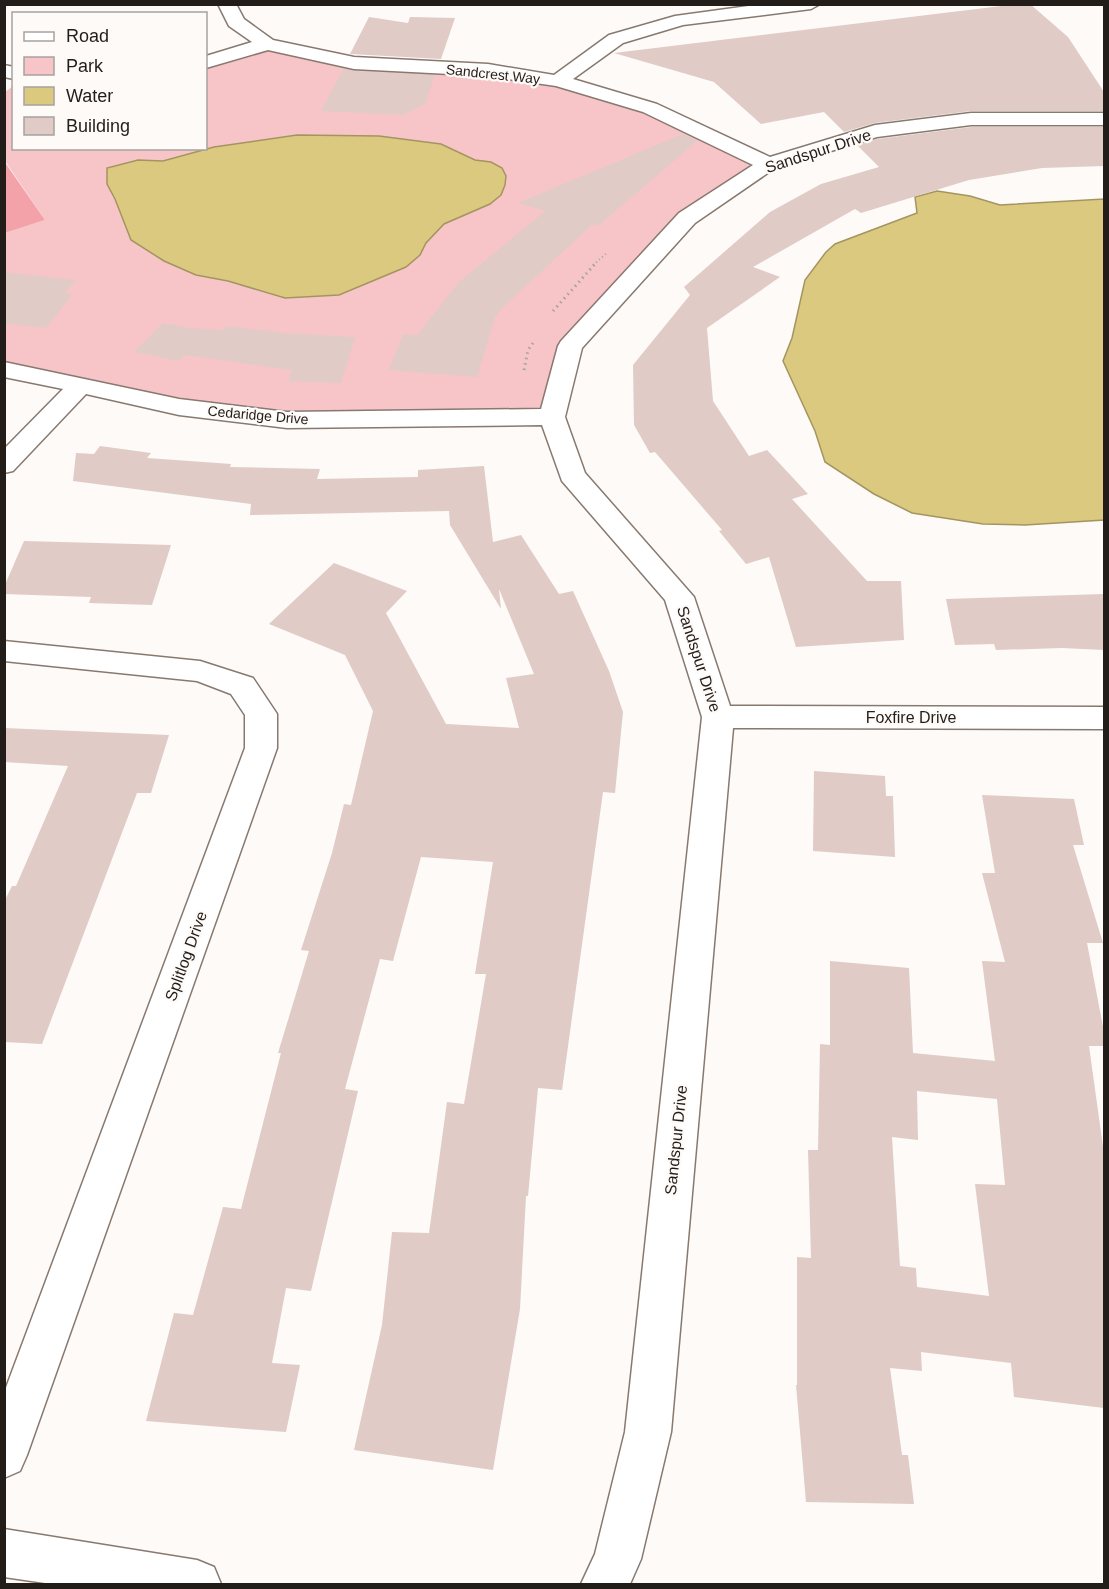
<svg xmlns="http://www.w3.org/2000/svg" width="1109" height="1589" font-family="Arial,sans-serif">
  <rect width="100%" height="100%" fill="#fdfaf8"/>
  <path fill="#f7c5c8" d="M 267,44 L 354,63 L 558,81 L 650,108 L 768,164 L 687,218 L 570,346 L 552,417 L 286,420 L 5,369 L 5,233 L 45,220 L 5,161 L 5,92 L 13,86 L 14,148 L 206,148 L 206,62 Z"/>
  <path fill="#f3a2a9" d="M 4,161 L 45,220 L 5,233 L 4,233 Z"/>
  <path fill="#dbc97f" stroke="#a49560" stroke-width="1.5" d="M 297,135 L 379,136 L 441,144 L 475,160 L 491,162 L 502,168 L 506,176 L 505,185 L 501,195 L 490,204 L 444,224 L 426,243 L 420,255 L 406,267 L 339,295 L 285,298 L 228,281 L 196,275 L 164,261 L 131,240 L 115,199 L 107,184 L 107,168 L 138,160 L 163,161 L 214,147 Z
    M 937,191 L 970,196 L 1000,205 L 1104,199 L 1104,520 L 1025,525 L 983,524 L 912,513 L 874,494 L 825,462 L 815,431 L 783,361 L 792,338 L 805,280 L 826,252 L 835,244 L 917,213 L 915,197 Z"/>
  <path fill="#e0cbc6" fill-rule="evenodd" d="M 1019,4 L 1030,4 L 1068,37 L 1104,92 L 1104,111 L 971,111 L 875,123 L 844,132 L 824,112 L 761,124 L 714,82 L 614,53 Z
    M 369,17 L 408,23 L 410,17 L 455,18 L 441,59 L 350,54 Z
    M 343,69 L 354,71 L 435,75 L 425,104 L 403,115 L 321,111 Z
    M 971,127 L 1104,127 L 1104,166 L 1042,168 L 969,180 L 861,213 L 855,209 L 753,267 L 780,277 L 707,328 L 713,401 L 749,456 L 767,450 L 808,494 L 792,499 L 867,581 L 901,581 L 904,640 L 796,647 L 769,557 L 746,564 L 719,531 L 722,530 L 655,452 L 650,453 L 634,425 L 633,365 L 690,295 L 684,287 L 770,212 L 821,184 L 879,167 L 857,145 L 877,139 Z
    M 683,134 L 697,141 L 598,226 L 593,224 L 503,307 L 495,317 L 477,377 L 389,370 L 403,334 L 417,335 L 459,282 L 545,211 L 518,203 Z
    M 4,272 L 76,280 L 65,293 L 72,295 L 46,328 L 4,323 Z
    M 163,323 L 189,328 L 223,330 L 227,326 L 284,333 L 355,337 L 341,383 L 288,381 L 292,370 L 185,355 L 179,361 L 134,352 Z
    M 100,446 L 151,453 L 147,458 L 231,464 L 230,467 L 320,469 L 317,479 L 418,477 L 418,470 L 484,466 L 493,542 L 521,535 L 559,594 L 573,591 L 609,671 L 623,712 L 615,793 L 603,792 L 562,1090 L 538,1088 L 528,1196 L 526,1196 L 520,1309 L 493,1470 L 354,1450 L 382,1325 L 392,1232 L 429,1233 L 447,1102 L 464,1104 L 486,974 L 475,974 L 493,862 L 421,857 L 393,961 L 380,959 L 345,1089 L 358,1091 L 311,1291 L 286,1288 L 272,1363 L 300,1365 L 286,1432 L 146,1421 L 174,1313 L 193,1315 L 223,1207 L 241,1209 L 281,1053 L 278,1053 L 309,951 L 301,950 L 332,853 L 344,804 L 351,805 L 373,711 L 345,655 L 269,624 L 334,563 L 407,591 L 386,613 L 446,724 L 519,728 L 506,678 L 534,674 L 499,589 L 501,609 L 450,525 L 449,511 L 250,515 L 251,504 L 73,481 L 76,453 L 94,454 Z
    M 24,541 L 171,545 L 152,605 L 89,603 L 91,597 L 4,594 L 4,587 Z
    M 1104,594 L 1104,650 L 1062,648 L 996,650 L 994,644 L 955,645 L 946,599 Z
    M 4,728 L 169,735 L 151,793 L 137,793 L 42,1044 L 4,1042 L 4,902 L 12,886 L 16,886 L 68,766 L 4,762 Z
    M 814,771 L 885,776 L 886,796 L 893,796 L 895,857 L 813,851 Z
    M 982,795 L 1074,799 L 1084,845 L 1073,845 L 1103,943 L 1087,943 L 1104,1032 L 1104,1046 L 1089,1046 L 1104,1154 L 1104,1408 L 1014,1397 L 1011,1363 L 921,1352 L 922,1371 L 890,1368 L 902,1455 L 908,1455 L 914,1504 L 806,1502 L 796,1385 L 797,1385 L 797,1257 L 811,1258 L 808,1150 L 818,1150 L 820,1044 L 830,1045 L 830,961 L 909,968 L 913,1053 L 995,1061 L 982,961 L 1005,962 L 982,873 L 995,873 ZM 917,1091 L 997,1099 L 1005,1185 L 975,1184 L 989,1296 L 917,1287 L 916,1268 L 900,1266 L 892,1137 L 918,1140 Z"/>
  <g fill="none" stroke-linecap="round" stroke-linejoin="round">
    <g stroke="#88796f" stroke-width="3">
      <path id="street" d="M 218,4 L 236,4 L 244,19 L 273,40 L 354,57 L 488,64 L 554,75 L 609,35 L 675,16 L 763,4 L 820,4 L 811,9 L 683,25 L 623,43 L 573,79 L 657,104 L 770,157 L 875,125 L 971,113 L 1104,113 L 1104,125 L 971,125 L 877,137 L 775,168 L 695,223 L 582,348 L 565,417 L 585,473 L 694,597 L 730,706 L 1104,707 L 1104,729 L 733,728 L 671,1432 L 641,1559 L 630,1584 L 581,1584 L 595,1554 L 625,1432 L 702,717 L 665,600 L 562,481 L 542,425 L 287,428 L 179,415 L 86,394 L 13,471 L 4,473 L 4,449 L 63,389 L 4,377 L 4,362 L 179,399 L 287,412 L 541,409 L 558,346 L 561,341 L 679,213 L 753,165 L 643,112 L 556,86 L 488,76 L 354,69 L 268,50 L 206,68 L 206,56 L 252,42 L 229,26 Z
        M 4,65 L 14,67 L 14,79 L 4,77 Z
        M 4,641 L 200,661 L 253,678 L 277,714 L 277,748 L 27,1455 L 20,1471 L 4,1478 L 4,1393 L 245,748 L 245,715 L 231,694 L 197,681 L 4,661 Z
        M 4,1529 L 197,1560 L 214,1567 L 221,1584 L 52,1584 L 4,1577 Z"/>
    </g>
    <path stroke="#a6a29f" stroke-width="2" stroke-dasharray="1 3" stroke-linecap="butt" d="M 593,265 L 607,253"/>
    <path stroke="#a6a29f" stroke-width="3" stroke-dasharray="1.5 4" stroke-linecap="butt" d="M 553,311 L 595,264
      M 524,370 L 528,350 L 533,343"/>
    <use href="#street" fill="#fff" fill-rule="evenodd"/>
  </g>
  <g text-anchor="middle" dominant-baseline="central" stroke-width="4.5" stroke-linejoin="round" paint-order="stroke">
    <g font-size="14" fill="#231d19" stroke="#fdfaf8">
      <text transform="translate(493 74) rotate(6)">Sandcrest Way</text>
      <text transform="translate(258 415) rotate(5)">Cedaridge Drive</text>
    </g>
    <g font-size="16" fill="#231d19" stroke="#fdfaf8">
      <text transform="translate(818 151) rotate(-18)">Sandspur Drive</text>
      <text transform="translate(699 659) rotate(72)">Sandspur Drive</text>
      <text x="911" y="717">Foxfire Drive</text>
      <text transform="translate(186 956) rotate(-70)">Splitlog Drive</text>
      <text transform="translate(676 1140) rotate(-84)">Sandspur Drive</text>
    </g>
  </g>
  <rect width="1109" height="1589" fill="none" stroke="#231d19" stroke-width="12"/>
  <rect x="12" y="12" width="195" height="138" fill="#fdfaf8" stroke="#a6a29f" stroke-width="1.5"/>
  <rect x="24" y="32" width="30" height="9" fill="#ffffff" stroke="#a6a29f" stroke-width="1.5"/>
  <text x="66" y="42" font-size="18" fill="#231d19">Road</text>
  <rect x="24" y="57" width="30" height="18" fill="#f7c5c8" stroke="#a6a29f" stroke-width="1.5"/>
  <text x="66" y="72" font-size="18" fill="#231d19">Park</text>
  <rect x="24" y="87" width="30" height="18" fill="#dbc97f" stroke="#a6a29f" stroke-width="1.5"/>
  <text x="66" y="102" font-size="18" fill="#231d19">Water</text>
  <rect x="24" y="117" width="30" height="18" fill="#e0cbc6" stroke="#a6a29f" stroke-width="1.5"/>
  <text x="66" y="132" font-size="18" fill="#231d19">Building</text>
</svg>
